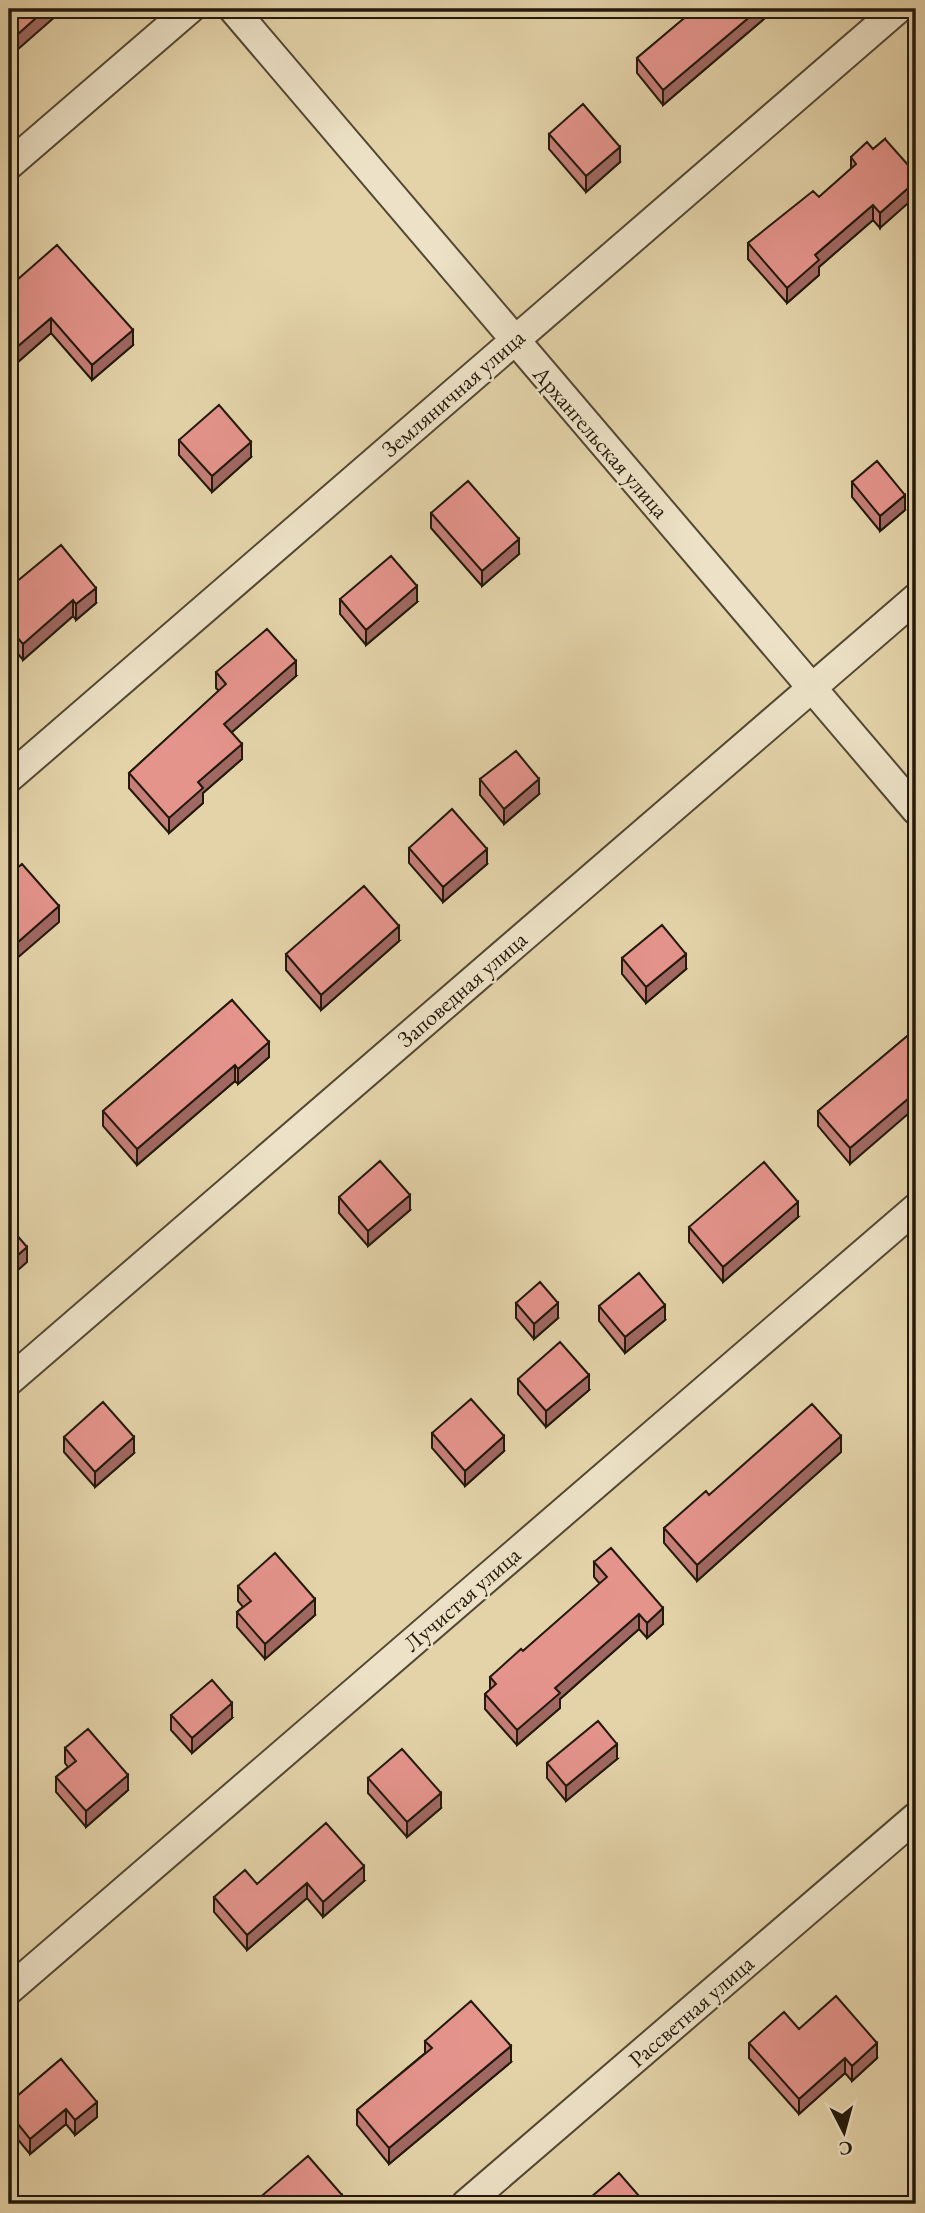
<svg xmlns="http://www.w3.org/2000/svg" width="925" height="2213" font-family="'EB Garamond',serif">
  <rect width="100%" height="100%" fill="#e4d3a9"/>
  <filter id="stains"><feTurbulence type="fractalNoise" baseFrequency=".00286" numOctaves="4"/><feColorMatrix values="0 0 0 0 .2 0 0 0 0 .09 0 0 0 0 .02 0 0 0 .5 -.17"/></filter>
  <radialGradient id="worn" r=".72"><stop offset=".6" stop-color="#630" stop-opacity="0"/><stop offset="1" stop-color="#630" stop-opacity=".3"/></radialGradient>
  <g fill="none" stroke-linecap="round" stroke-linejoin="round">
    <g stroke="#534833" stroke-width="32">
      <path id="minor" d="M 233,9 L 916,810
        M 9,165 L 190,9
        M 9,778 L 898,9
        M 9,1381 L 916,598
        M 9,1990 L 916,1208
        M 466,2204 L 916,1817"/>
    </g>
    <use href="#minor" stroke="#ede2c7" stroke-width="28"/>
  </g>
  <path fill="#c57f78" stroke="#23190c" stroke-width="2" d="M 693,9 L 765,9 L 765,18 L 663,105 L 637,73 L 637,58 L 693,11 Z
    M 549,134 L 620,162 L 586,192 L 549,149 Z
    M 885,139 L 880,228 L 873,220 L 819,267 L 819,275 L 787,303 L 748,259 L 748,243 L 819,197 L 851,169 L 851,157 L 873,149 Z
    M 9,287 L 133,345 L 92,380 L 51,333 L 10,369 L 9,367 Z
    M 179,440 L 251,457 L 212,492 L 179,455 Z
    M 852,482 L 905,510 L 880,531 L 852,497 Z
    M 431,513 L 519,554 L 482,586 L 431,528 Z
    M 9,588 L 96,603 L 76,620 L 73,616 L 23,660 L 9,643 Z
    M 340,599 L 417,602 L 366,645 L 340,614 Z
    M 216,672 L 296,676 L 232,732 L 242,759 L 203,793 L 203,803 L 169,833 L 129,788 L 129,773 L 219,691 L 216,688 Z
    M 480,779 L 539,794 L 504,824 L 480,795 Z
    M 409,848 L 487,864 L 443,902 L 409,863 Z
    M 399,941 L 321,1010 L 286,970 L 286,954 Z
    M 622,958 L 686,969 L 646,1003 L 622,974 Z
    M 232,1000 L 269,1057 L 238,1084 L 235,1081 L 137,1165 L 103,1126 L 103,1111 Z
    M 912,1032 L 850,1164 L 818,1126 L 818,1111 Z
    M 339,1197 L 410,1210 L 368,1246 L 339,1213 Z
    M 798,1217 L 723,1282 L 689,1242 L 689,1227 Z
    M 516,1303 L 558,1318 L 534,1339 L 516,1318 Z
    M 599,1306 L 665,1320 L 625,1353 L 599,1321 Z
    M 518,1379 L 589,1390 L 546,1427 L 518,1394 Z
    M 432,1433 L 504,1451 L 465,1486 L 432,1448 Z
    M 64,1437 L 134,1453 L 95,1487 L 64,1452 Z
    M 841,1452 L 697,1581 L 664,1543 L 664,1528 L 709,1495 Z
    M 594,1562 L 663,1624 L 647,1638 L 639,1629 L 560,1699 L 560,1708 L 517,1745 L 485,1709 L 485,1694 L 490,1690 L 490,1677 L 523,1651 L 600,1584 L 594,1577 Z
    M 238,1586 L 315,1615 L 265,1659 L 237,1627 L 237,1612 L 243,1607 L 238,1601 Z
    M 171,1715 L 232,1718 L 192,1753 L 171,1730 Z
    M 65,1748 L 128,1790 L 86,1827 L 56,1792 L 56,1777 L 68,1767 L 65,1763 Z
    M 617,1759 L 566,1801 L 547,1778 L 547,1763 Z
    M 368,1778 L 441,1808 L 407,1837 L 368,1793 Z
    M 364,1881 L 323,1917 L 307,1898 L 247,1950 L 214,1912 L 214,1897 L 257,1884 Z
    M 799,2029 L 877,2058 L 852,2081 L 845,2073 L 799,2114 L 749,2058 L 749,2043 Z
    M 425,2041 L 511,2062 L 389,2164 L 357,2125 L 357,2110 L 425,2053 Z
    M 61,2059 L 97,2117 L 75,2135 L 66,2124 L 30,2154 L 9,2129 L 9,2103 Z"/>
  <path fill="#a06862" stroke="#23190c" stroke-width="2" d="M 46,9 L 57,9 L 57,15 L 9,57 L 9,42 Z
    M 759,9 L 765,9 L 765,18 L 663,105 L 663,90 Z
    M 620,147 L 620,162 L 586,192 L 586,176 Z
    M 916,181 L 916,196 L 880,228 L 880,213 Z
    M 873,205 L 873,220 L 819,267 L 819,275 L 787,303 L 787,288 L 815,255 Z
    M 51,318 L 51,333 L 10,369 L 10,353 Z
    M 133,330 L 133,345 L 92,380 L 92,365 Z
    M 251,442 L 251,457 L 212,492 L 212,476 Z
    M 905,495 L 905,510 L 880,531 L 880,516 Z
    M 519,539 L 519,554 L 482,586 L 482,571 Z
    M 417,586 L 417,602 L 366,645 L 366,630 Z
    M 96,588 L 96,603 L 76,620 L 76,604 Z
    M 73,600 L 73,616 L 23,660 L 23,644 Z
    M 296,661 L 296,676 L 224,739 L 224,724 Z
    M 242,744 L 242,759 L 203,793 L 203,803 L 169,833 L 169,818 L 198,782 Z
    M 539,779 L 539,794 L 504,824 L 504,809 Z
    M 487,849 L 487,864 L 443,902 L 443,887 Z
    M 59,906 L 59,922 L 9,965 L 9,950 Z
    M 399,926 L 399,941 L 321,1010 L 321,995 Z
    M 686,954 L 686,969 L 646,1003 L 646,987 Z
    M 269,1042 L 269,1057 L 238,1084 L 238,1069 Z
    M 235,1065 L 235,1081 L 137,1165 L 137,1149 Z
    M 916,1092 L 916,1107 L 850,1164 L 850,1148 Z
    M 410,1195 L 410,1210 L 368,1246 L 368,1231 Z
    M 798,1202 L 798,1217 L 723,1282 L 723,1267 Z
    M 27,1247 L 27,1262 L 9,1278 L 9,1263 Z
    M 558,1303 L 558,1318 L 534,1339 L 534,1324 Z
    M 665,1305 L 665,1320 L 625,1353 L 625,1337 Z
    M 589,1375 L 589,1390 L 546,1427 L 546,1411 Z
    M 504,1436 L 504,1451 L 465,1486 L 465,1471 Z
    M 841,1436 L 841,1452 L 697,1581 L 697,1565 Z
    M 134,1437 L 134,1453 L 95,1487 L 95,1472 Z
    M 315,1599 L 315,1615 L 265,1659 L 265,1644 Z
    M 663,1608 L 663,1624 L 647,1638 L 647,1623 Z
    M 639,1614 L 639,1629 L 560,1699 L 560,1708 L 517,1745 L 517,1730 L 555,1688 Z
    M 232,1703 L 232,1718 L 192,1753 L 192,1738 Z
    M 617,1744 L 617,1759 L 566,1801 L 566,1786 Z
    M 128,1775 L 128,1790 L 86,1827 L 86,1811 Z
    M 441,1793 L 441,1808 L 407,1837 L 407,1822 Z
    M 364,1866 L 364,1881 L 323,1917 L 323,1902 Z
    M 307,1883 L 307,1898 L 247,1950 L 247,1935 Z
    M 877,2043 L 877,2058 L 852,2081 L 852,2066 Z
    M 511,2046 L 511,2062 L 389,2164 L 389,2148 Z
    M 845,2058 L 845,2073 L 799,2114 L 799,2099 Z
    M 97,2102 L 97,2117 L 75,2135 L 75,2120 Z
    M 66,2109 L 66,2124 L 30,2154 L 30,2139 Z
    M 342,2195 L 342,2204 L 331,2204 Z"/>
  <path fill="#e5948c" stroke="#23190c" stroke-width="2" d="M 9,9 L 46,9 L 9,42 Z
    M 695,9 L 759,9 L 663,90 L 637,58 Z
    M 583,104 L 620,147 L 586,176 L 549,134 Z
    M 885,139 L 916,174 L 916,181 L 880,213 L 873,205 L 815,255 L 819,260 L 787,288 L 748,243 L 813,191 L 819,197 L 856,164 L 851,157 L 867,142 L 873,149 Z
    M 57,245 L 133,330 L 92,365 L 51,318 L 10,353 L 9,351 L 9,287 Z
    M 219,405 L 251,442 L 212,476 L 179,440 Z
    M 877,461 L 905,495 L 880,516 L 852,482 Z
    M 468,481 L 519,539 L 482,571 L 431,513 Z
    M 61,545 L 96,588 L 76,604 L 73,600 L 23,644 L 9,628 L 9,588 Z
    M 391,556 L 417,586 L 366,630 L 340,599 Z
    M 267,629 L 296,661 L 224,724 L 242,744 L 198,782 L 203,788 L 169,818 L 129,773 L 226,684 L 216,672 Z
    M 516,751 L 539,779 L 504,809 L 480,779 Z
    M 452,809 L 487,849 L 443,887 L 409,848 Z
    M 22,864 L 59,906 L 9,950 L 9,875 Z
    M 364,886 L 399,926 L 321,995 L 286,954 Z
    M 662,925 L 686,954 L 646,987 L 622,958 Z
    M 232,1000 L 269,1042 L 238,1069 L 235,1065 L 137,1149 L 103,1111 Z
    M 912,1032 L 916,1036 L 916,1092 L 850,1148 L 818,1111 Z
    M 380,1161 L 410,1195 L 368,1231 L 339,1197 Z
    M 764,1162 L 798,1202 L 723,1267 L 689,1227 Z
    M 9,1226 L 27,1247 L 9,1263 Z
    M 639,1273 L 665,1305 L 625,1337 L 599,1306 Z
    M 540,1282 L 558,1303 L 534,1324 L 516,1303 Z
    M 560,1342 L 589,1375 L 546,1411 L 518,1379 Z
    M 471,1399 L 504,1436 L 465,1471 L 432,1433 Z
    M 103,1402 L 134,1437 L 95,1472 L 64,1437 Z
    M 812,1404 L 841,1436 L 697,1565 L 664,1528 L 706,1491 L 709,1495 Z
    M 611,1548 L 663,1608 L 647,1623 L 639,1614 L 555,1688 L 560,1693 L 517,1730 L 485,1694 L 496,1684 L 490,1677 L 521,1649 L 523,1651 L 607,1577 L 594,1562 Z
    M 275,1553 L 315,1599 L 265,1644 L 237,1612 L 251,1601 L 238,1586 Z
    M 212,1680 L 232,1703 L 192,1738 L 171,1715 Z
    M 598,1721 L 617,1744 L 566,1786 L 547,1763 Z
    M 88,1729 L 128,1775 L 86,1811 L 56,1777 L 76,1761 L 65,1748 Z
    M 402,1749 L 441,1793 L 407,1822 L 368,1778 Z
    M 326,1823 L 364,1866 L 323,1902 L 307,1883 L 247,1935 L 214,1897 L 245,1870 L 257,1884 Z
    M 836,1996 L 877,2043 L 852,2066 L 845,2058 L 799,2099 L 749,2043 L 784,2012 L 799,2029 Z
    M 471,2001 L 511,2046 L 389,2148 L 357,2110 L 432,2048 L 425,2041 Z
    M 61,2059 L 97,2102 L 75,2120 L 66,2109 L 30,2139 L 9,2113 L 9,2103 Z
    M 308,2156 L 342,2195 L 331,2204 L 261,2204 L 257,2200 Z
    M 619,2173 L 646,2204 L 583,2204 Z"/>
  <g text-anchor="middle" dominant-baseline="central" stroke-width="5" stroke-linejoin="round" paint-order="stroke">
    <g font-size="23" fill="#23190c" stroke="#ede2c7">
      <text transform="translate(453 393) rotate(-41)">Земляничная улица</text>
      <text transform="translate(601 442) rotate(49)">Архангельская улица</text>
      <text transform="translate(462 989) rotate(-41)">Заповедная улица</text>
      <text transform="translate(462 1599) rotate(-41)">Лучистая улица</text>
      <text transform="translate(691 2011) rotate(-41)">Рассветная улица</text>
    </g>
  </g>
  <rect width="925" height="2213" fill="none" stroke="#e4d3a9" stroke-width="35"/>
  <rect x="10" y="10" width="904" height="2192" fill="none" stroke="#23190c" stroke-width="3.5"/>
  <rect x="18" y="18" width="890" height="2178" fill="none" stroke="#23190c" stroke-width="2"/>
  <g transform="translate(844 2132) rotate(174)" stroke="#ede2c7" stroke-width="5" paint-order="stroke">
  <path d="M0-5L12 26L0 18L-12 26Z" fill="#23190c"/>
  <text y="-10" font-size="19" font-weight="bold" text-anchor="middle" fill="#23190c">С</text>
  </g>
  <rect width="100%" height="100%" filter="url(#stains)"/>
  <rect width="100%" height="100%" fill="url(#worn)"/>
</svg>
